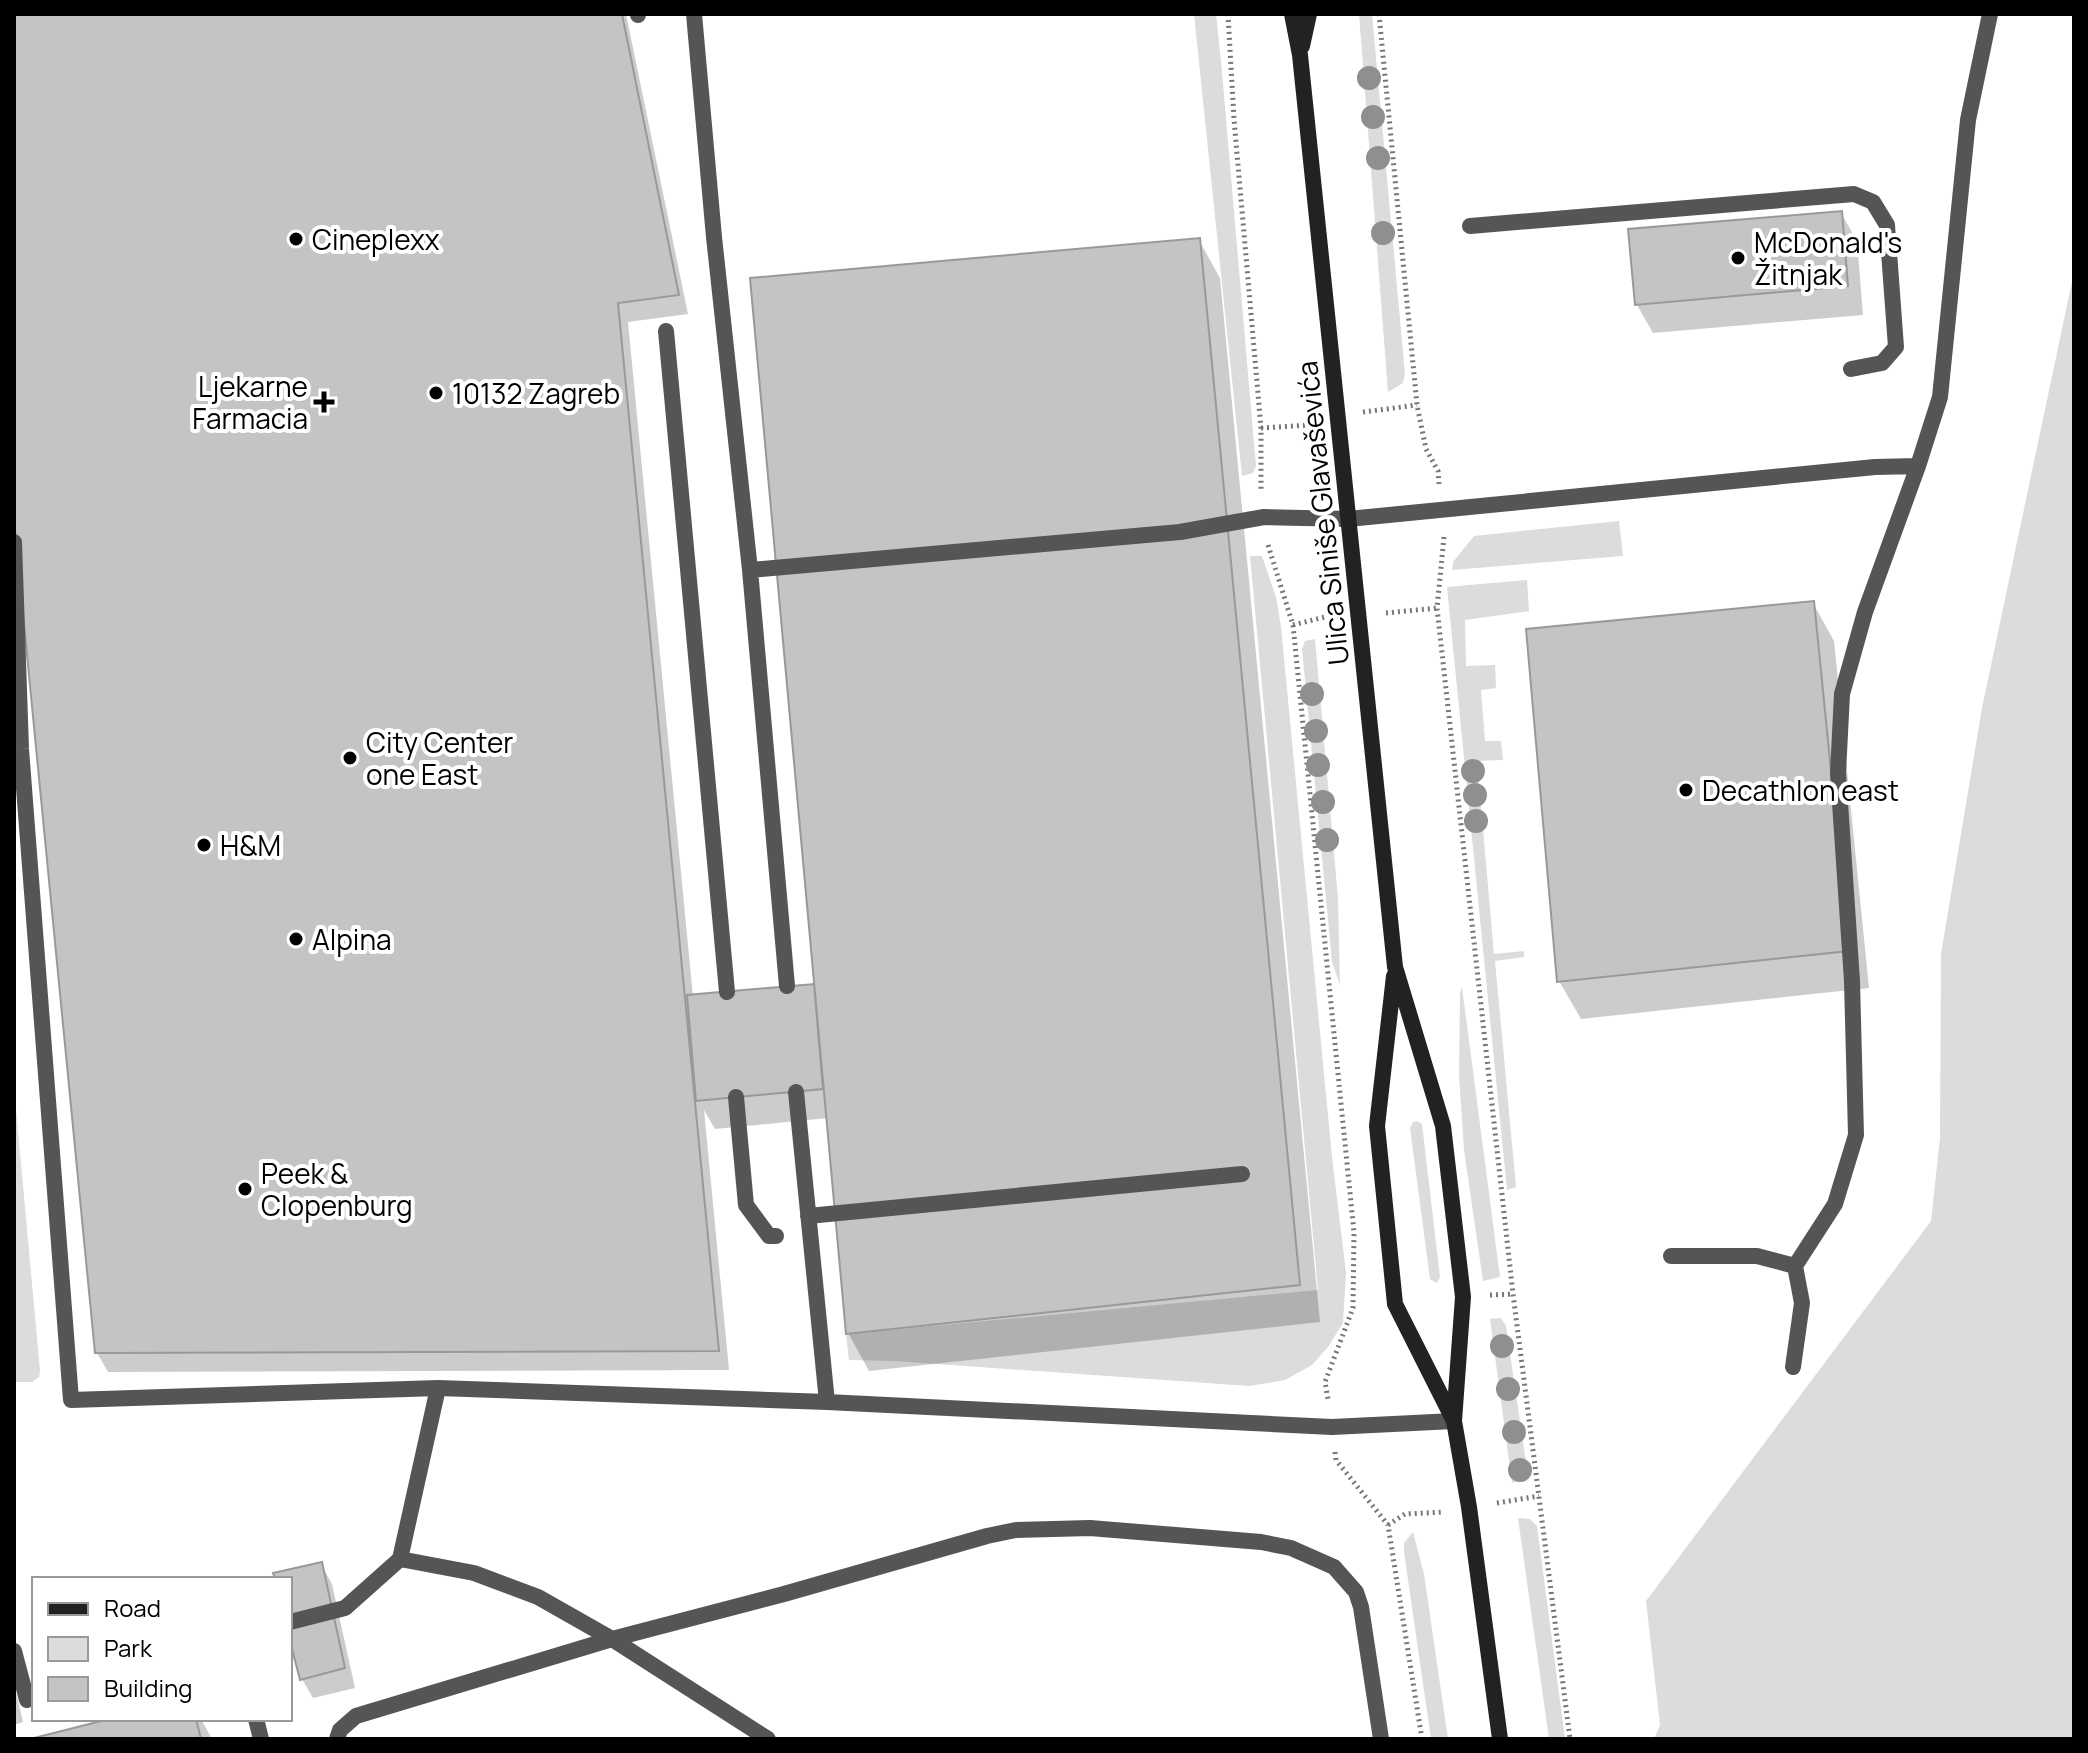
<svg xmlns="http://www.w3.org/2000/svg" width="2088" height="1753" font-family="Manrope,sans-serif">
  <rect width="100%" height="100%" fill="#fff"/>
  <path fill="#dcdcdc" d="M 1194,14 L 1216,14 L 1221,61 L 1256,466 L 1253,473 L 1242,476 Z
    M 1359,14 L 1372,14 L 1405,374 L 1403,383 L 1388,392 Z
    M 2074,272 L 2074,1739 L 1654,1739 L 1660,1725 L 1646,1601 L 1931,1221 L 1940,1138 L 1941,954 L 1982,708 Z
    M 1619,521 L 1623,556 L 1452,570 L 1453,562 L 1474,536 Z
    M 1250,556 L 1262,556 L 1276,597 L 1281,627 L 1332,1157 L 1346,1273 L 1343,1323 L 1328,1347 L 1312,1365 L 1285,1380 L 1249,1386 L 894,1361 L 849,1360 L 846,1334 L 1318,1290 Z
    M 1527,580 L 1529,611 L 1465,620 L 1466,666 L 1495,665 L 1496,688 L 1481,690 L 1485,741 L 1501,741 L 1503,760 L 1477,761 L 1494,954 L 1524,951 L 1524,957 L 1495,961 L 1516,1187 L 1507,1190 L 1447,587 Z
    M 1315,639 L 1338,898 L 1340,985 L 1332,962 L 1302,649 L 1305,641 Z
    M 1462,987 L 1500,1277 L 1483,1281 L 1464,1150 L 1459,1075 L 1460,993 Z
    M 14,1087 L 40,1371 L 39,1377 L 32,1382 L 14,1382 Z
    M 1417,1121 L 1422,1124 L 1440,1277 L 1437,1283 L 1430,1279 L 1410,1128 L 1413,1122 Z
    M 1501,1318 L 1506,1326 L 1526,1462 L 1523,1479 L 1512,1483 L 1490,1319 Z
    M 1518,1518 L 1530,1519 L 1537,1526 L 1565,1739 L 1549,1739 Z
    M 1413,1532 L 1424,1574 L 1448,1739 L 1431,1739 L 1404,1552 L 1404,1543 Z"/>
  <path fill="#0003" d="M 14,14 L 626,14 L 688,314 L 628,322 L 693,997 L 812,986 L 817,994 L 1199,240 L 1220,278 L 1320,1322 L 869,1371 L 848,1333 L 828,1118 L 715,1129 L 704,1110 L 729,1370 L 108,1372 L 97,1353 L 14,501 Z
    M 1841,213 L 1857,241 L 1863,315 L 1653,333 L 1637,305 Z
    M 1813,603 L 1834,641 L 1869,988 L 1581,1019 L 1559,981 Z
    M 321,1564 L 332,1584 L 355,1688 L 313,1698 L 302,1679 L 290,1633 L 290,1579 L 277,1579 Z
    M 14,1684 L 23,1722 L 14,1725 Z
    M 117,1719 L 201,1719 L 212,1739 L 38,1739 Z"/>
  <path fill="#c4c4c4" stroke="#999" stroke-width="2" d="M 14,14 L 622,14 L 679,295 L 618,303 L 719,1351 L 95,1353 L 14,521 Z
    M 1842,211 L 1848,286 L 1635,305 L 1628,229 Z
    M 1200,238 L 1300,1285 L 846,1334 L 750,278 Z
    M 1814,601 L 1849,951 L 1557,982 L 1526,629 Z
    M 814,984 L 823,1089 L 696,1101 L 687,995 Z
    M 322,1562 L 345,1668 L 300,1680 L 290,1641 L 290,1579 L 275,1579 L 273,1573 Z
    M 109,1719 L 196,1719 L 201,1739 L 30,1739 Z"/>
  <g fill="none" stroke-linecap="round" stroke-linejoin="round">
    <path stroke="#777" stroke-width="5" stroke-dasharray="2 4" stroke-linecap="butt" d="M 1228,14 L 1234,119 L 1261,428 L 1261,492
      M 1379,14 L 1417,405 L 1426,449 L 1438,471 L 1439,484
      M 1363,412 L 1417,405
      M 1261,428 L 1311,425
      M 1444,537 L 1437,608 L 1513,1294 L 1570,1739
      M 1268,545 L 1293,625 L 1354,1233 L 1353,1308 L 1325,1382 L 1328,1399
      M 1386,613 L 1437,608
      M 1293,625 L 1333,615
      M 1490,1295 L 1513,1294
      M 1335,1452 L 1336,1460 L 1388,1525 L 1422,1739
      M 1497,1503 L 1539,1496
      M 1388,1525 L 1405,1514 L 1444,1512"/>
    <path stroke="#555" stroke-width="16" d="M 638,14 L 638,15
      M 694,14 L 714,237 L 750,570 L 787,986
      M 1470,226 L 1854,194 L 1873,202 L 1887,225 L 1896,347 L 1882,363 L 1851,369
      M 666,331 L 727,992
      M 14,542 L 21,749 L 71,1400 L 438,1388 L 827,1402 L 1332,1427 L 1454,1421
      M 750,570 L 1180,532 L 1264,517 L 1348,519 L 1875,467 L 1918,466
      M 796,1092 L 827,1402
      M 736,1097 L 746,1205 L 769,1236 L 776,1236
      M 808,1216 L 1242,1174
      M 1671,1256 L 1757,1256 L 1795,1266 L 1835,1204 L 1856,1135 L 1852,981 L 1838,773 L 1842,694 L 1865,612 L 1918,466 L 1940,397 L 1968,120 L 1990,14
      M 1793,1367 L 1802,1303 L 1795,1266
      M 400,1559 L 438,1388
      M 290,1622 L 345,1608 L 400,1559 L 474,1573 L 538,1597 L 612,1639 L 768,1739
      M 14,1651 L 27,1700
      M 256,1719 L 261,1739
      M 337,1739 L 340,1730 L 356,1716 L 612,1639 L 784,1594 L 987,1536 L 1016,1530 L 1090,1528 L 1261,1542 L 1291,1548 L 1334,1567 L 1356,1592 L 1361,1607 L 1381,1739"/>
    <path stroke="#222" stroke-width="16" d="M 1292,14 L 1300,55 L 1395,967 L 1443,1126 L 1463,1297 L 1454,1421 L 1469,1507 L 1500,1739
      M 1302,46 L 1309,14
      M 1394,976 L 1377,1126 L 1395,1304 L 1454,1421"/>
  </g>
  <g fill="#8f8f8f">
    <circle cx="1369" cy="78" r="12"/>
    <circle cx="1373" cy="117" r="12"/>
    <circle cx="1378" cy="158" r="12"/>
    <circle cx="1383" cy="233" r="12"/>
    <circle cx="1312" cy="694" r="12"/>
    <circle cx="1316" cy="731" r="12"/>
    <circle cx="1318" cy="765" r="12"/>
    <circle cx="1473" cy="771" r="12"/>
    <circle cx="1475" cy="795" r="12"/>
    <circle cx="1323" cy="802" r="12"/>
    <circle cx="1476" cy="821" r="12"/>
    <circle cx="1327" cy="840" r="12"/>
    <circle cx="1502" cy="1346" r="12"/>
    <circle cx="1508" cy="1389" r="12"/>
    <circle cx="1514" cy="1432" r="12"/>
    <circle cx="1520" cy="1470" r="12"/>
  </g>
  <g fill="#000" stroke="#fff" stroke-width="3">
    <circle cx="296" cy="239" r="8"/>
    <circle cx="1738" cy="258" r="8"/>
    <circle cx="436" cy="393" r="8"/>
    <path d="M320 390h8v8h8v8h-8v8h-8v-8h-8v-8h8z"/>
    <circle cx="350" cy="758" r="8"/>
    <circle cx="1686" cy="790" r="8"/>
    <circle cx="204" cy="845" r="8"/>
    <circle cx="296" cy="939" r="8"/>
    <circle cx="245" cy="1189" r="8"/>
  </g>
  <g text-anchor="middle" dominant-baseline="central" stroke-width="8" stroke-linejoin="round" paint-order="stroke">
    <g font-size="28" fill="#000" stroke="#fff" text-anchor="start">
      <text x="312" y="239">Cineplexx</text>
      <text x="1754" y="242">McDonald's<tspan x="1754" dy="32">Žitnjak</tspan></text>
      <text x="308" y="386" text-anchor="end">Ljekarne<tspan x="308" dy="32">Farmacia</tspan></text>
      <text x="452" y="393">10132 Zagreb</text>
      <text x="366" y="742">City Center<tspan x="366" dy="32">one East</tspan></text>
      <text x="1702" y="790">Decathlon east</text>
      <text x="220" y="845">H&amp;M</text>
      <text x="312" y="939">Alpina</text>
      <text x="261" y="1173">Peek &amp;<tspan x="261" dy="32">Clopenburg</tspan></text>
    </g>
    <g font-size="28" fill="#000" stroke="#fff">
      <text transform="translate(1322 513) rotate(-96)">Ulica Siniše Glavaševića</text>
    </g>
  </g>
  <rect width="2088" height="1753" fill="none" stroke="#000000" stroke-width="32"/>
  <rect x="32" y="1577" width="260" height="144" fill="#ffffff" stroke="#999999" stroke-width="2"/>
  <rect x="48" y="1603" width="40" height="12" fill="#222222" stroke="#999999" stroke-width="2"/>
  <text x="104" y="1617" font-size="24" fill="#000000">Road</text>
  <rect x="48" y="1637" width="40" height="24" fill="#dcdcdc" stroke="#999999" stroke-width="2"/>
  <text x="104" y="1657" font-size="24" fill="#000000">Park</text>
  <rect x="48" y="1677" width="40" height="24" fill="#c4c4c4" stroke="#999999" stroke-width="2"/>
  <text x="104" y="1697" font-size="24" fill="#000000">Building</text>
</svg>
